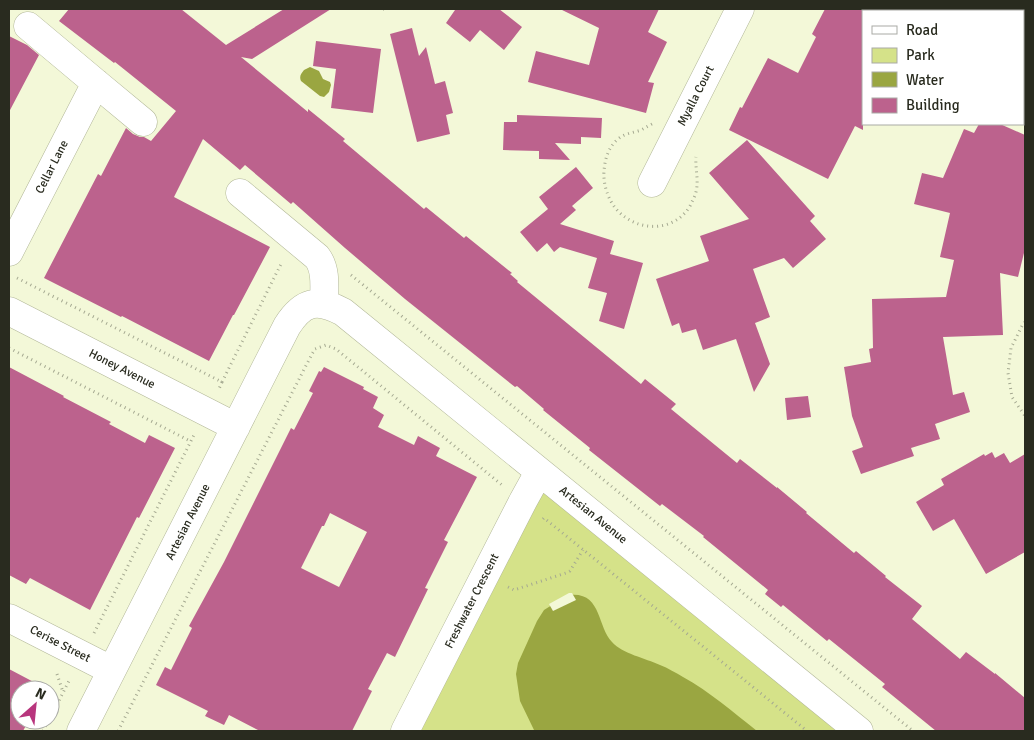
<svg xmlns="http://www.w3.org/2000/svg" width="1034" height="740" font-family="Signika,sans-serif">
  <rect width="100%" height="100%" fill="#f3f8d8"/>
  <path fill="#d5e289" d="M 539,472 L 859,731 L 405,731 Z"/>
  <path fill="#9aa641" d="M 310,67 L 319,71 L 323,79 L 330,82 L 331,85 L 329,92 L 324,97 L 320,96 L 301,81 C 299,76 301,74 304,70 Z
    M 570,595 C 602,592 597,627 612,642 C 623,654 645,658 660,665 C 668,668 676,673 683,677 C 710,692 733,712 757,731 L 536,731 L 534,730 L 520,701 L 516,674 L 518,663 L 537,621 L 544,610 L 560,600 Z"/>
  <path fill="#f3f8d8" d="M 569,593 L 572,593 L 576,600 L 553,611 L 549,604 Z"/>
  <path fill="#bc628d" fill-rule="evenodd" d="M 69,9 L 181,9 L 226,45 L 284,9 L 331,9 L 252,59 L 241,57 L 308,112 L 308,109 L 345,139 L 343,141 L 424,209 L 426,207 L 464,238 L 466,236 L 512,273 L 510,274 L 518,281 L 517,282 L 641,384 L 645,379 L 676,404 L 671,409 L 737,463 L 740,459 L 777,488 L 777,487 L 807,512 L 806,513 L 854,553 L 856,551 L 886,576 L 885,577 L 922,606 L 912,619 L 960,659 L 966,652 L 995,674 L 995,673 L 1025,698 L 1025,731 L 936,731 L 882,687 L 885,684 L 829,639 L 827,641 L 783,605 L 781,607 L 765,594 L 768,590 L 703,537 L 704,536 L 662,504 L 660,506 L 589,450 L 590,448 L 543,410 L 544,409 L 517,386 L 515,387 L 405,299 L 345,248 L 293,202 L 291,204 L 245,165 L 240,170 L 203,139 L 174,197 L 270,247 L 234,315 L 233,315 L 209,361 L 122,316 L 121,317 L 44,278 L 98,174 L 101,176 L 126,128 L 133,134 L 140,137 L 144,137 L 151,141 L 176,111 L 115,62 L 114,63 L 59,21 Z
    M 453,9 L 499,9 L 522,27 L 504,50 L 480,30 L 470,42 L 446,23 L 455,10 Z
    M 560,9 L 659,9 L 648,32 L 667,42 L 648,82 L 654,83 L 646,113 L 528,82 L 536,51 L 589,65 L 599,28 Z
    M 825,9 L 863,9 L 863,130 L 855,126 L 828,179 L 729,130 L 740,107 L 742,108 L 768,58 L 798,73 L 816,37 L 812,34 Z
    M 412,28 L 419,56 L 426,47 L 435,84 L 445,81 L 453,113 L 446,115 L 450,134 L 417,142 L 390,34 Z
    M 9,36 L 27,45 L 39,55 L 9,112 Z
    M 316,41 L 381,49 L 373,113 L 331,108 L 336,69 L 313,66 Z
    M 517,115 L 602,118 L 601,138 L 581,137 L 581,144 L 555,143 L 570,160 L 539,159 L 539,151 L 503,150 L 504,122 L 517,122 Z
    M 979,124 L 1000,124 L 1025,135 L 1025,249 L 1018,277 L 1000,273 L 1003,335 L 943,337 L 953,395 L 964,392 L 970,412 L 935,424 L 940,439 L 911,448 L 914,456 L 861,474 L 852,451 L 863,447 L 852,416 L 844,367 L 871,362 L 869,349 L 873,348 L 872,299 L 946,297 L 954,260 L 940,257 L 950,213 L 914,204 L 922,173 L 943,178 L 964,129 L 974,133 Z
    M 747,140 L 815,216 L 810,221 L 826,239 L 793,268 L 784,258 L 753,269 L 770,317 L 755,323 L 770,364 L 754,392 L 736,339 L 703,350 L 696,329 L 682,333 L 679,323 L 672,326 L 656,279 L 709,261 L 700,236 L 749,219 L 709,173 Z
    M 576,167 L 593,188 L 572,206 L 576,210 L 560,224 L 614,241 L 610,254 L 643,263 L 624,329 L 599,321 L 607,293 L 588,288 L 597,258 L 560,247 L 554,252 L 547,243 L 537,252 L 520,232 L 548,209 L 539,197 Z
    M 9,367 L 64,396 L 63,397 L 111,422 L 109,424 L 145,443 L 149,435 L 175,448 L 139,518 L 137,517 L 90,610 L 30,578 L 26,584 L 9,575 Z
    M 324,367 L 364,387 L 363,389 L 378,397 L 373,408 L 384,415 L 378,427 L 414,445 L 418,436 L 440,448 L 436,456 L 477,477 L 444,540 L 448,542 L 425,588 L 428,589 L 395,657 L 387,653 L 368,689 L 372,691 L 352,731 L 260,731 L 229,715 L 224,725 L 205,716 L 208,711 L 156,685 L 165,667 L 171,670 L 192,628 L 189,626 L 224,562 L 291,428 L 294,430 L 313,393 L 309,391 L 319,371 L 321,372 ZM 330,513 L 367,532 L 339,587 L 301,568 L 322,526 L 324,526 Z
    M 808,396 L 811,417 L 787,420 L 785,398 Z
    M 992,452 L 995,458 L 1004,453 L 1010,463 L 1025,454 L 1025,552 L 986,574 L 954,519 L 933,531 L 916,502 L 944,485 L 941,479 L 984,454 L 985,456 Z
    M 9,669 L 45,688 L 44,690 L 20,690 L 20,720 L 29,720 L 23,731 L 9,731 Z"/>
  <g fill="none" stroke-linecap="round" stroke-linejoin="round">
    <g stroke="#b2b798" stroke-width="29">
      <path id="minor" d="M 28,26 L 96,83 L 143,122
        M 652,183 L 740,9
        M 240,193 L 317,257 C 327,270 324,289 324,304
        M 9,252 L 96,83
        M 9,311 L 236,427
        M 9,618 L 111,670
        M 81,731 L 287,326 C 303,301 317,298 343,312 L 859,731
        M 405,731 L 523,501 L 539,472"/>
    </g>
    <path stroke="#a5a991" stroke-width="3" stroke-dasharray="1 4" stroke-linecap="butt" d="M 383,9 L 386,9
      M 652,124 C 648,126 645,128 641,130 C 633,133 624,133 617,140 C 608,148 605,159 604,171 C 603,184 608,200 617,210 C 637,232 674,233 690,206 C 692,201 695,197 696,192 C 699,180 695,168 696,157
      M 351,275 L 913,731
      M 17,278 L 222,382 L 219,389
      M 1025,322 L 1022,326 L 1011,348 L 1008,373 L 1012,397 L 1025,416
      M 9,348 L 190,441
      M 222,382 L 282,262
      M 543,519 L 544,518 L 732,670 L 807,731
      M 508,587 L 514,590 L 566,573 L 570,571 L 583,550
      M 94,633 L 195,433
      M 57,674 L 63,692
      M 50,718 L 70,679
      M 43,731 L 49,720
      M 118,731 L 312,354 L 315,349 L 326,345 L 336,349 L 502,485"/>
    <use href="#minor" stroke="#fff" stroke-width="28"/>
  </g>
  <g text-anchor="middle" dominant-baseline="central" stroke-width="5" stroke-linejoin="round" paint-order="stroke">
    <g font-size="12" fill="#292b1f" stroke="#fff">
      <text transform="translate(696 96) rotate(-63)">Myalla Court</text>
      <text transform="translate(52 167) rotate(-63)">Cellar Lane</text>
      <text transform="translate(122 369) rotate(27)">Honey Avenue</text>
      <text transform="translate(593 515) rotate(39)">Artesian Avenue</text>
      <text transform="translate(188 522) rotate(-63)">Artesian Avenue</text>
      <text transform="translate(472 601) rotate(-63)">Freshwater Crescent</text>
      <text transform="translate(60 644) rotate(27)">Cerise Street</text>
    </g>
  </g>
  <rect width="1034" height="740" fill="none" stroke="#292b1f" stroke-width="20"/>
  <rect x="862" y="10" width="162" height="115" fill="#ffffff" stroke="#a9aaa5"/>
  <rect x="872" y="26" width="25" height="8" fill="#ffffff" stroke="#a9aaa5"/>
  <text x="906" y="35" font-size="15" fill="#292b1f">Road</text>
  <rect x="872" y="48" width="25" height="15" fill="#d5e289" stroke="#a9aaa5"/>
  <text x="906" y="60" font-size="15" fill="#292b1f">Park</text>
  <rect x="872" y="72" width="25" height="15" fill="#9aa641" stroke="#a9aaa5"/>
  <text x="906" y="85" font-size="15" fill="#292b1f">Water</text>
  <rect x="872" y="98" width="25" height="15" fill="#bc628d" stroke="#a9aaa5"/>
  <text x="906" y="110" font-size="15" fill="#292b1f">Building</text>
  <g transform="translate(35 705) rotate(27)"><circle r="24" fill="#ffffff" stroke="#a9aaa5"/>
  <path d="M0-4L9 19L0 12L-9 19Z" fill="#b8357d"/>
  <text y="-8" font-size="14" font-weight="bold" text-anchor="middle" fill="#292b1f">N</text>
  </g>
</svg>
